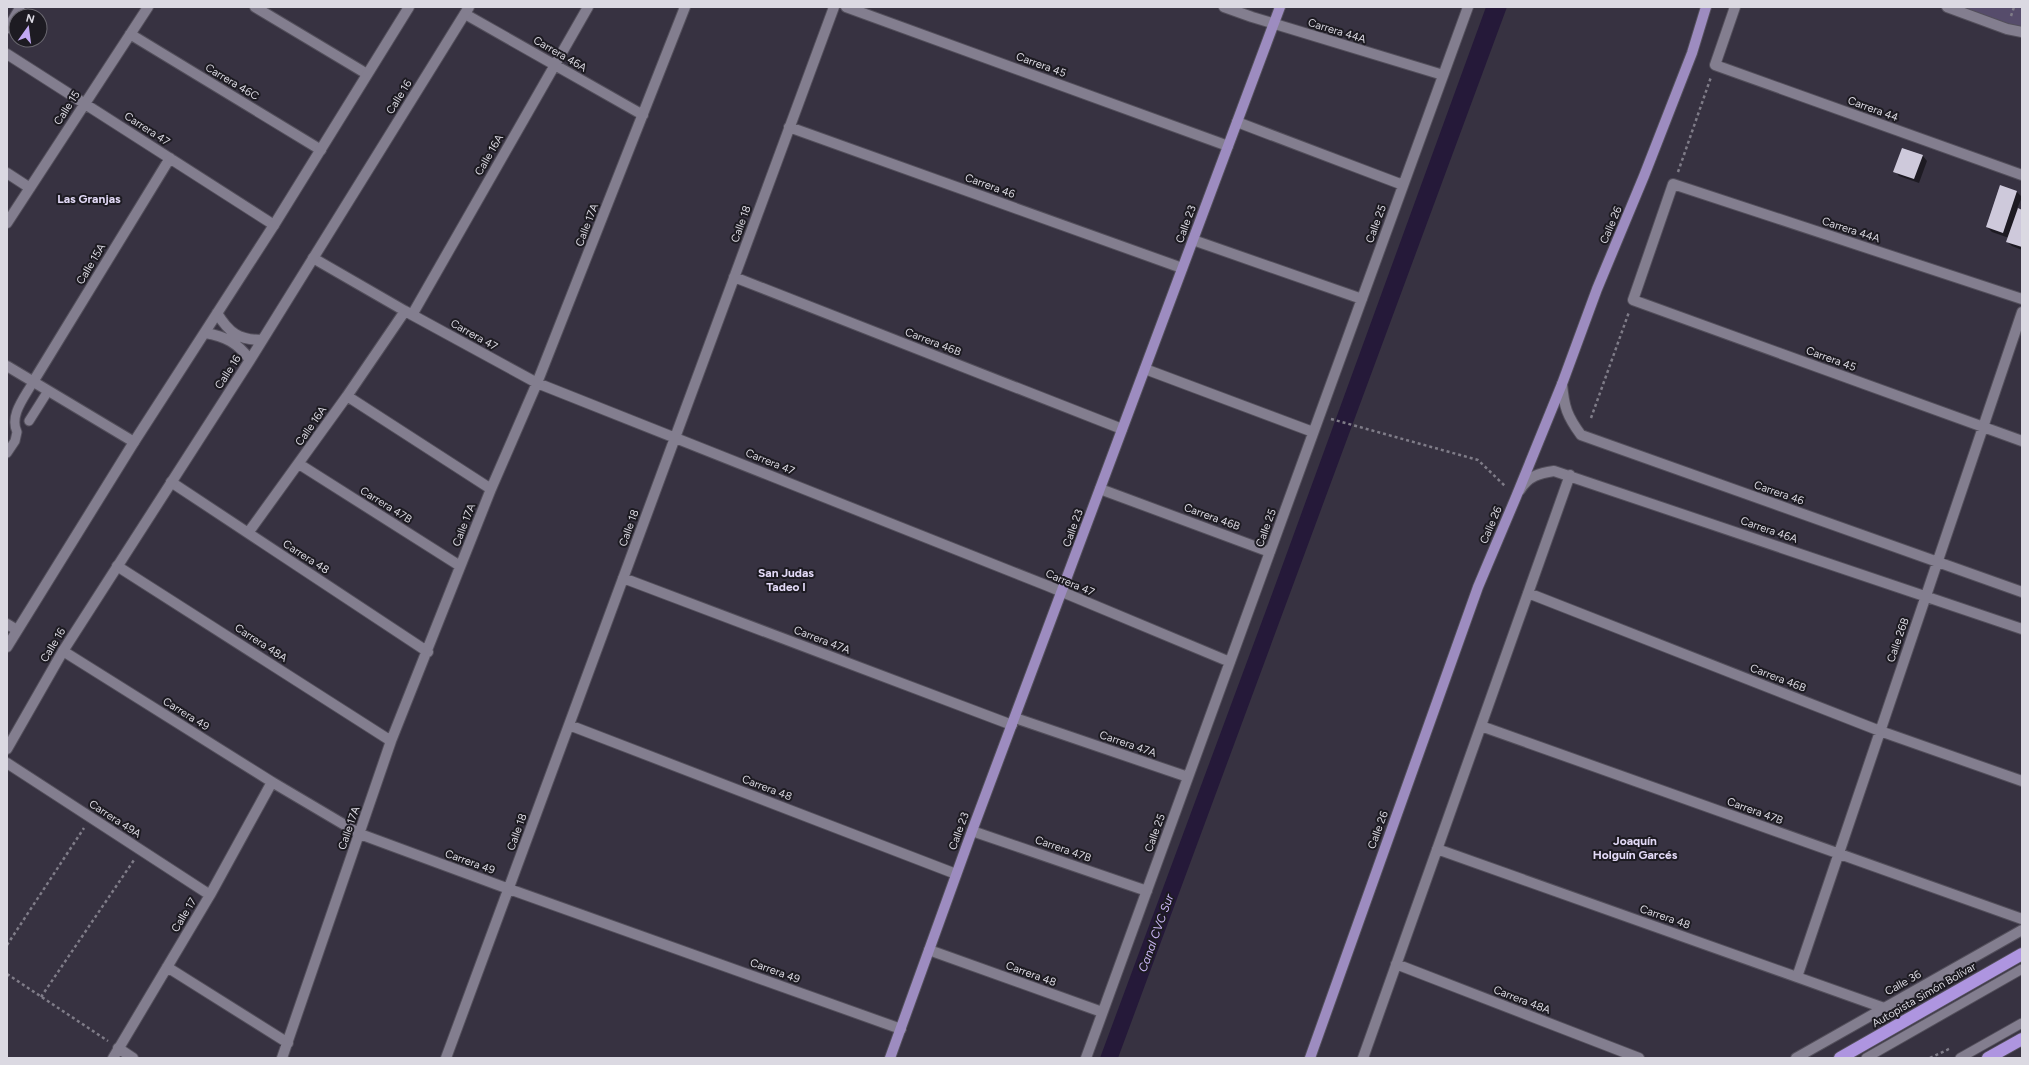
<svg xmlns="http://www.w3.org/2000/svg" width="2029" height="1065" font-family="Figtree,sans-serif">
  <rect width="100%" height="100%" fill="#373241"/>
  <path fill="#564c6b" d="M 1947,7 L 2022,7 L 2022,32 Z"/>
  <path fill="#251939" d="M 1486,7 L 1507,7 L 1118,1058 L 1100,1058 L 1268,605 Z"/>
  <path fill="#0007" d="M 1923,156 L 1927,161 L 1919,183 L 1899,176 L 1895,171 Z
    M 2001,187 L 2017,192 L 2022,197 L 2017,209 L 2022,211 L 2022,250 L 2012,246 L 2007,242 L 2009,238 L 1992,232 L 1987,227 Z"/>
  <path fill="#cec9db" d="M 1902,148 L 1923,155 L 1914,179 L 1893,172 Z
    M 2000,185 L 2017,191 L 2003,233 L 1986,227 Z
    M 2018,208 L 2022,210 L 2022,247 L 2006,242 Z"/>
  <g fill="none" stroke-linecap="round" stroke-linejoin="round">
    <g stroke="#534f5b" stroke-width="11">
      <path id="lane" d="M 7,29 L 20,7
        M 29,421 L 48,391
        M 7,453 L 15,441 L 17,432 C 9,415 25,397 33,382
        M 1866,1058 L 2022,969
        M 1960,1058 L 2022,1023"/>
    </g>
    <g stroke="#534f5b" stroke-width="12">
      <path id="street" d="M 255,7 L 367,74
        M 846,7 L 1228,146
        M 1224,7 L 1252,17 L 1443,75
        M 1735,7 L 1715,65 L 2022,175
        M 1947,7 L 2007,29 L 2022,32
        M 465,14 L 643,115
        M 130,34 L 321,150
        M 7,54 L 274,225
        M 1237,122 L 1403,185
        M 789,127 L 1182,268
        M 7,173 L 30,188
        M 7,223 L 148,7
        M 1193,240 L 1362,299
        M 313,258 L 405,311 L 537,383 L 1048,586 L 1230,662
        M 734,277 L 1122,429
        M 2022,299 L 1673,184 L 1633,300 L 2022,441
        M 412,315 L 588,7
        M 7,366 L 134,442
        M 1145,369 L 1313,432
        M 33,382 L 170,158
        M 1562,384 C 1564,407 1567,416 1581,435 L 2022,592
        M 347,396 L 491,489
        M 299,464 L 460,566
        M 171,482 L 428,652
        M 1100,489 L 1270,552
        M 1520,490 C 1528,476 1540,473 1554,471 L 2022,629
        M 248,533 L 347,396 L 405,311
        M 117,566 L 391,741
        M 623,578 L 1012,725
        M 1528,593 L 1880,731 L 2022,781
        M 7,624 L 17,630
        M 63,651 L 272,782 L 360,834 L 509,889 L 901,1029
        M 1015,718 L 1188,777
        M 569,725 L 956,874
        M 1481,726 L 2022,919
        M 7,763 L 210,895
        M 972,831 L 1147,891
        M 1437,849 L 1884,1008
        M 929,950 L 1102,1012
        M 1396,964 L 1639,1058
        M 167,967 L 288,1043
        M 1797,977 L 2022,312
        M 118,1048 L 133,1058
        M 113,1058 L 210,895 L 272,782
        M 282,1058 L 391,741 L 491,489 L 537,383 L 685,7
        M 446,1058 L 834,7
        M 1086,1058 L 1468,7
        M 1363,1058 L 1570,475"/>
    </g>
    <g stroke="#534f5b" stroke-width="12">
      <path id="secondary" d="M 217,313 C 229,333 239,340 262,340
        M 205,333 C 225,336 238,343 250,360
        M 7,647 L 134,442 L 274,225 L 409,7
        M 7,749 L 63,651 L 250,360 L 469,7
        M 1796,1058 L 2022,930"/>
    </g>
    <g stroke="#534f5b" stroke-width="12">
      <path id="primary" d="M 890,1058 L 972,831 L 1280,7
        M 1310,1058 L 1478,587 L 1516,497 L 1562,384 L 1597,289 L 1644,176 L 1692,53 L 1706,7"/>
    </g>
    <g stroke="#534f5b" stroke-width="14">
      <path id="highway" d="M 1840,1058 L 2022,954
        M 1988,1058 L 2022,1039"/>
    </g>
    <path stroke="#7f7c88" stroke-width="2.5" stroke-dasharray="3 3" stroke-linecap="butt" d="M 2011,16 L 2014,7
      M 1678,172 L 1711,77
      M 1591,418 L 1629,312
      M 1331,419 L 1478,460 L 1506,487
      M 7,945 L 84,828
      M 7,974 L 108,1041
      M 41,997 L 134,860
      M 1930,1058 L 1951,1048"/>
    <use href="#lane" stroke="#837e8f" stroke-width="9"/>
    <use href="#street" stroke="#837e8f" stroke-width="10"/>
    <use href="#secondary" stroke="#837e8f" stroke-width="10"/>
    <use href="#primary" stroke="#9d8cc0" stroke-width="10"/>
    <use href="#highway" stroke="#ae95e0" stroke-width="12"/>
  </g>
  <g text-anchor="middle" dominant-baseline="central" stroke-width="4" stroke-linejoin="round" paint-order="stroke">
    <g font-size="11" fill="#dbd9e2" stroke="#1d1b22">
      <text transform="translate(1337 31) rotate(17)">Carrera 44A</text>
      <text transform="translate(560 54) rotate(30)">Carrera 46A</text>
      <text transform="translate(1041 65) rotate(20)">Carrera 45</text>
      <text transform="translate(232 82) rotate(31)">Carrera 46C</text>
      <text transform="translate(399 97) rotate(-58)">Calle 16</text>
      <text transform="translate(67 108) rotate(-57)">Calle 15</text>
      <text transform="translate(1873 109) rotate(20)">Carrera 44</text>
      <text transform="translate(147 129) rotate(33)">Carrera 47</text>
      <text transform="translate(489 155) rotate(-60)">Calle 16A</text>
      <text transform="translate(990 186) rotate(20)">Carrera 46</text>
      <text transform="translate(741 224) rotate(-70)">Calle 18</text>
      <text transform="translate(1186 224) rotate(-70)">Calle 23</text>
      <text transform="translate(1376 224) rotate(-70)">Calle 25</text>
      <text transform="translate(587 225) rotate(-69)">Calle 17A</text>
      <text transform="translate(1611 225) rotate(-67)">Calle 26</text>
      <text transform="translate(1851 230) rotate(18)">Carrera 44A</text>
      <text transform="translate(91 264) rotate(-59)">Calle 15A</text>
      <text transform="translate(474 335) rotate(29)">Carrera 47</text>
      <text transform="translate(933 342) rotate(21)">Carrera 46B</text>
      <text transform="translate(1831 359) rotate(20)">Carrera 45</text>
      <text transform="translate(228 372) rotate(-57)">Calle 16</text>
      <text transform="translate(311 426) rotate(-55)">Calle 16A</text>
      <text transform="translate(770 462) rotate(22)">Carrera 47</text>
      <text transform="translate(1779 493) rotate(19)">Carrera 46</text>
      <text transform="translate(386 505) rotate(32)">Carrera 47B</text>
      <text transform="translate(1212 517) rotate(20)">Carrera 46B</text>
      <text transform="translate(464 525) rotate(-69)">Calle 17A</text>
      <text transform="translate(1491 525) rotate(-67)">Calle 26</text>
      <text transform="translate(629 528) rotate(-70)">Calle 18</text>
      <text transform="translate(1073 528) rotate(-70)">Calle 23</text>
      <text transform="translate(1266 528) rotate(-70)">Calle 25</text>
      <text transform="translate(1769 530) rotate(19)">Carrera 46A</text>
      <text transform="translate(306 557) rotate(33)">Carrera 48</text>
      <text transform="translate(1070 583) rotate(23)">Carrera 47</text>
      <text transform="translate(822 640) rotate(21)">Carrera 47A</text>
      <text transform="translate(1898 640) rotate(-71)">Calle 26B</text>
      <text transform="translate(261 643) rotate(33)">Carrera 48A</text>
      <text transform="translate(53 645) rotate(-59)">Calle 16</text>
      <text transform="translate(1778 678) rotate(21)">Carrera 46B</text>
      <text transform="translate(186 714) rotate(32)">Carrera 49</text>
      <text transform="translate(1128 744) rotate(19)">Carrera 47A</text>
      <text transform="translate(767 788) rotate(21)">Carrera 48</text>
      <text transform="translate(1755 811) rotate(20)">Carrera 47B</text>
      <text transform="translate(115 819) rotate(33)">Carrera 49A</text>
      <text transform="translate(349 828) rotate(-71)">Calle 17A</text>
      <text transform="translate(1378 830) rotate(-70)">Calle 26</text>
      <text transform="translate(959 831) rotate(-70)">Calle 23</text>
      <text transform="translate(517 832) rotate(-70)">Calle 18</text>
      <text transform="translate(1155 833) rotate(-70)">Calle 25</text>
      <text transform="translate(1063 849) rotate(19)">Carrera 47B</text>
      <text transform="translate(470 862) rotate(20)">Carrera 49</text>
      <text transform="translate(184 915) rotate(-59)">Calle 17</text>
      <text transform="translate(1665 917) rotate(19)">Carrera 48</text>
      <text transform="translate(775 971) rotate(20)">Carrera 49</text>
      <text transform="translate(1031 974) rotate(20)">Carrera 48</text>
      <text transform="translate(1903 983) rotate(-29)">Calle 36</text>
      <text transform="translate(1924 995) rotate(-30)">Autopista Simón Bolívar</text>
      <text transform="translate(1522 1000) rotate(21)">Carrera 48A</text>
    </g>
    <g font-size="12" font-weight="bold" fill="#e3daf7" stroke="#1d1b22">
      <text x="89" y="199">Las Granjas</text>
      <text x="786" y="573">San Judas<tspan x="786" dy="14">Tadeo I</tspan></text>
      <text x="1635" y="841">Joaquín<tspan x="1635" dy="14">Holguín Garcés</tspan></text>
    </g>
    <g font-size="12" font-style="italic" fill="#cab6f6" stroke="#1d1b22">
      <text transform="translate(1156 933) rotate(-70)">Canal CVC Sur</text>
    </g>
  </g>
  <rect width="2029" height="1065" fill="none" stroke="#dbd9e2" stroke-width="16"/>
  <g transform="translate(28 28) rotate(14)"><circle r="19" fill="#1d1b22" stroke="#69676f"/>
  <path d="M0-3L7 15L0 10L-7 15Z" fill="#c1a8f3"/>
  <text y="-6" font-size="11" font-weight="bold" text-anchor="middle" fill="#dbd9e2">N</text>
  </g>
</svg>
